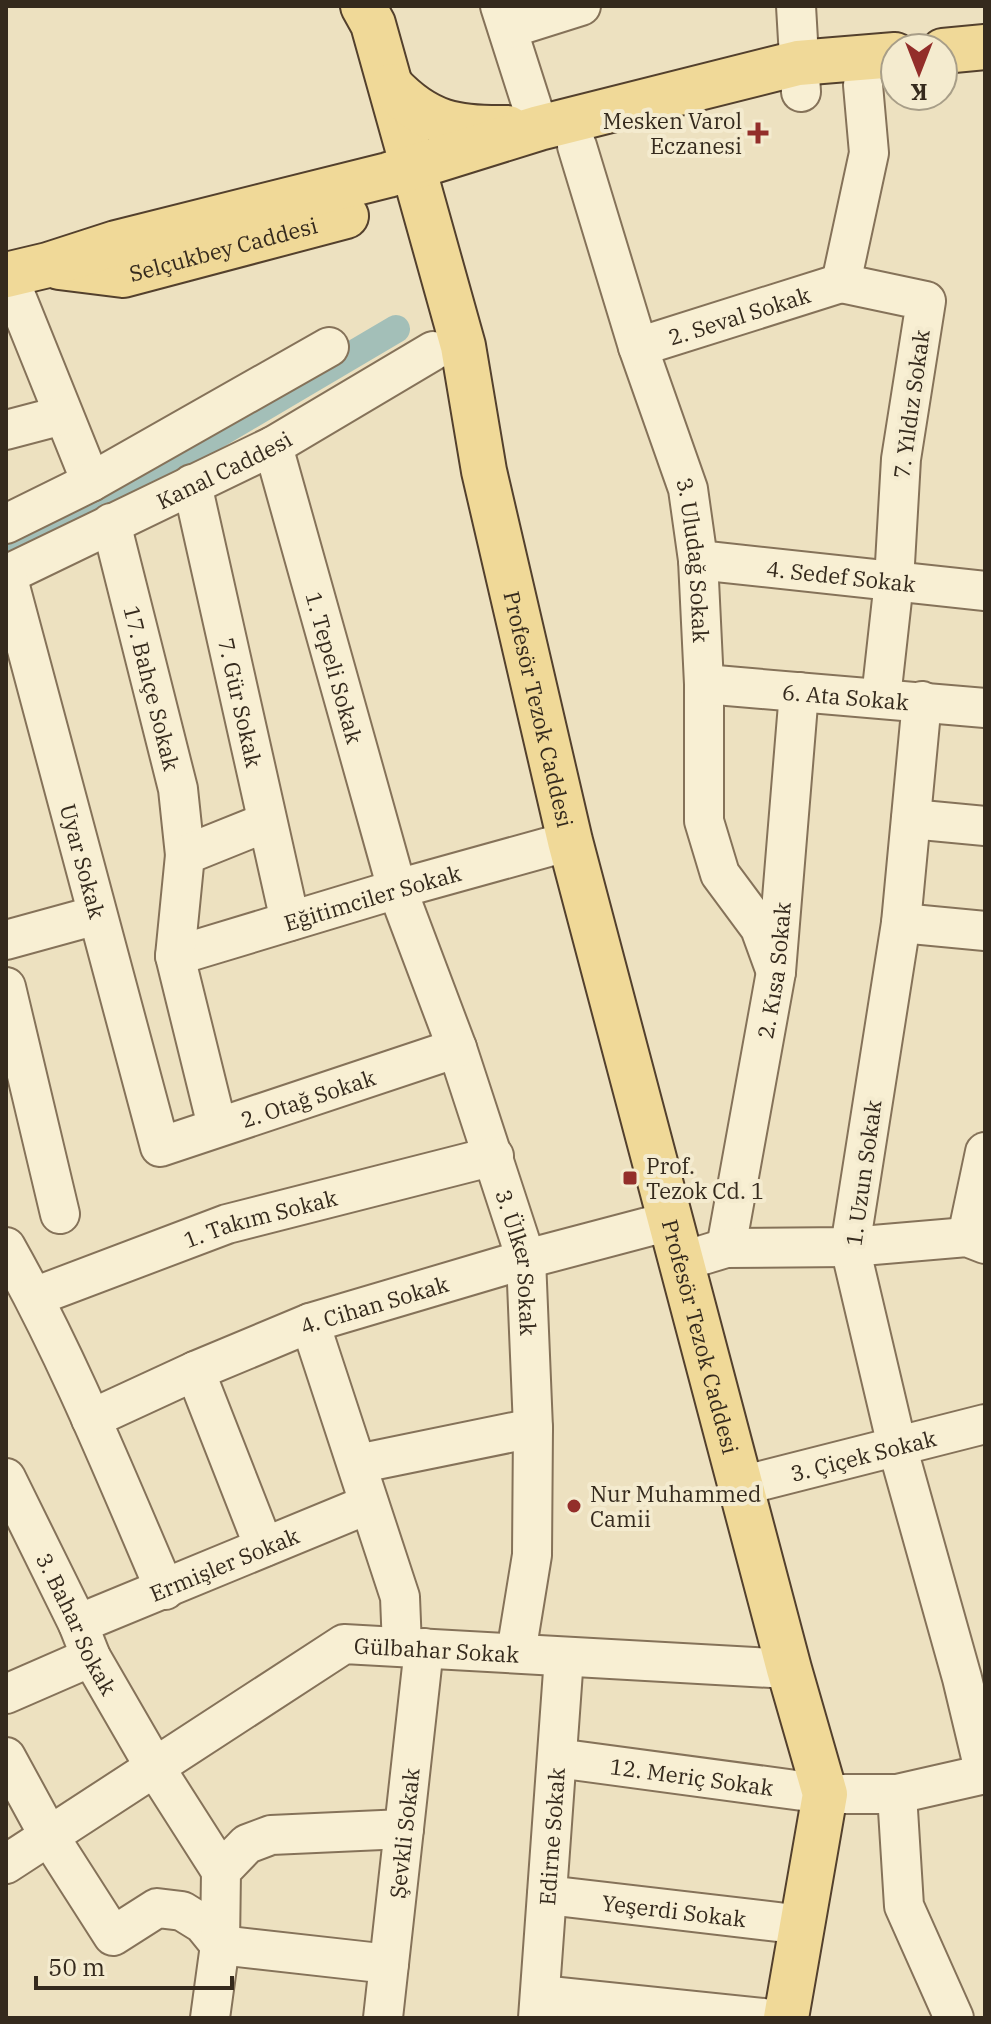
<svg xmlns="http://www.w3.org/2000/svg" width="991" height="2024" font-family="'IBM Plex Serif',serif">
  <rect width="100%" height="100%" fill="#ede1c0"/>
  <g fill="none" stroke-linecap="round" stroke-linejoin="round">
    <path stroke="#a3bfb8" stroke-width="28" d="M 6,550 L 74,519 L 396,329"/>
    <g stroke="#857259" stroke-width="42">
      <g id="minor">
        <path d="M 500,6 L 539,128"/>
        <path d="M 796,6 L 801,92"/>
        <path d="M 508,29 L 581,6"/>
        <path d="M 863,85 L 869,153 L 841,283 L 926,301 L 901,459 L 894,581 L 881,698"/>
        <path id="s1" d="M 577,146 L 638,347 L 688,489 L 698,560 L 704,684 L 704,821 L 720,874 L 760,928 L 776,972"/>
        <path d="M 6,271 L 91,482"/>
        <path id="s2" d="M 638,347 L 841,283"/>
        <path d="M 6,430 L 63,415"/>
        <path id="s3" d="M 273,446 L 397,889 L 457,1048 L 526,1259 L 533,1428 L 532,1555 L 516,1653"/>
        <path id="s4" d="M 192,484 L 290,921"/>
        <path id="s5" d="M 111,523 L 178,789 L 185,855"/>
        <path d="M 6,524 L 91,482 L 329,347"/>
        <path id="s6" d="M 698,560 L 985,591"/>
        <path id="s7" d="M 6,575 L 273,446 L 433,351"/>
        <path id="s8" d="M 7,575 L 160,1147 L 457,1048"/>
        <path id="s9" d="M 704,684 L 985,708"/>
        <path d="M 922,701 L 901,923 L 850,1247 L 897,1446 L 962,1678 L 985,1774"/>
        <path d="M 911,819 L 985,826"/>
        <path d="M 901,923 L 985,931"/>
        <path d="M 6,940 L 97,915"/>
        <path id="s10" d="M 175,956 L 397,889 L 570,841"/>
        <path d="M 6,987 L 60,1214"/>
        <path d="M 217,1126 L 175,956 L 185,855 L 267,822"/>
        <path d="M 967,1237 L 985,1152"/>
        <path d="M 6,1247 C 68,1357 115,1474 165,1590"/>
        <path id="s11" d="M 726,1248 L 776,972 L 799,692"/>
        <path d="M 703,1255 L 726,1248 L 850,1247 L 967,1237 L 985,1244"/>
        <path id="s12" d="M 34,1297 L 227,1224 L 494,1156"/>
        <path d="M 310,1323 L 400,1597 L 402,1647"/>
        <path d="M 195,1371 L 264,1547"/>
        <path id="s13" d="M 91,1419 L 195,1371 L 310,1323 L 526,1259 L 670,1221"/>
        <path d="M 357,1464 L 533,1428"/>
        <path id="s14" d="M 6,1478 L 78,1624 L 91,1657 L 154,1766 L 221,1871"/>
        <path id="s15" d="M 741,1486 L 985,1424"/>
        <path id="s16" d="M 78,1624 L 369,1504"/>
        <path d="M 6,1694 L 91,1657"/>
        <path d="M 6,1757 L 49,1836 L 113,1936 L 157,1908 L 182,1911 L 203,1924 L 220,1945 L 389,1964"/>
        <path id="s17" d="M 557,1758 L 825,1794 L 897,1794 L 985,1774"/>
        <path d="M 897,1794 L 904,1906 L 954,2018"/>
        <path id="s18" d="M 6,1864 L 344,1644 L 789,1669"/>
        <path id="s19" d="M 547,1895 L 803,1925"/>
        <path d="M 540,1995 L 763,2018"/>
        <path d="M 210,2018 L 220,1945 L 221,1871 L 247,1844 L 271,1835 L 404,1829"/>
        <path id="s20" d="M 383,2018 L 424,1648"/>
        <path id="s21" d="M 538,2018 L 564,1657"/>
      </g>
    </g>
    <g stroke="#53402d" stroke-width="48">
      <g id="major">
        <path id="s22" d="M 363,6 L 373,24 L 463,346 L 484,471 L 570,841 L 789,1669 L 825,1794 L 786,2018"/>
        <path d="M 943,51 L 985,47"/>
        <path d="M 391,86 C 427,124 456,129 508,128"/>
        <path id="s23" d="M 59,267 L 123,275 L 346,216"/>
        <path d="M 6,275 L 48,265 L 116,243 L 388,175 L 539,128 L 798,63 L 895,55"/>
      </g>
    </g>
    <use href="#minor" stroke="#f8efd3" stroke-width="38"/>
    <use href="#major" stroke="#f0d998" stroke-width="44"/>
  </g>
  <g fill="#932e2a" stroke="#f4ebcf" stroke-width="3">
    <path d="M754 121h8v8h8v8h-8v8h-8v-8h-8v-8h8z"/>
    <rect x="622" y="1170" width="16" height="16" rx="4"/>
    <circle cx="574" cy="1506" r="8"/>
  </g>
  <g text-anchor="middle" dominant-baseline="central" stroke-width="8" stroke-linejoin="round" paint-order="stroke">
    <g font-size="22" fill="#352a1d" stroke="#f4ebcf" text-anchor="start">
      <text x="742" y="120" text-anchor="end">Mesken Varol<tspan x="742" dy="25">Eczanesi</tspan></text>
      <text x="646" y="1165">Prof.<tspan x="646" dy="25">Tezok Cd. 1</tspan></text>
      <text x="590" y="1493">Nur Muhammed<tspan x="590" dy="25">Camii</tspan></text>
    </g>
    <g font-size="22" fill="#352a1d" stroke="#f4ebcf">
      <text stroke="none"><textPath href="#s23" startOffset="168">Selçukbey Caddesi</textPath></text>
      <text stroke="none"><textPath href="#s2" startOffset="106">2. Seval Sokak</textPath></text>
      <text transform="translate(911 404) rotate(-82)">7. Yıldız Sokak</text>
      <text stroke="none"><textPath href="#s7" startOffset="242">Kanal Caddesi</textPath></text>
      <text stroke="none"><textPath href="#s1" startOffset="432">3. Uludağ Sokak</textPath></text>
      <text stroke="none"><textPath href="#s6" startOffset="144">4. Sedef Sokak</textPath></text>
      <text stroke="none"><textPath href="#s3" startOffset="230">1. Tepeli Sokak</textPath></text>
      <text stroke="none"><textPath href="#s5" startOffset="170">17. Bahçe Sokak</textPath></text>
      <text stroke="none"><textPath href="#s9" startOffset="142">6. Ata Sokak</textPath></text>
      <text stroke="none"><textPath href="#s4" startOffset="224">7. Gür Sokak</textPath></text>
      <text stroke="none"><textPath href="#s22" startOffset="726">Profesör Tezok Caddesi</textPath></text>
      <text stroke="none"><textPath href="#s8" startOffset="296">Uyar Sokak</textPath></text>
      <text stroke="none"><textPath href="#s10" startOffset="206">Eğitimciler Sokak</textPath></text>
      <text stroke="none"><textPath href="#s11" startOffset="282">2. Kısa Sokak</textPath></text>
      <text stroke="none"><textPath href="#s8" startOffset="748">2. Otağ Sokak</textPath></text>
      <text transform="translate(863 1173) rotate(-82)">1. Uzun Sokak</text>
      <text stroke="none"><textPath href="#s12" startOffset="240">1. Takım Sokak</textPath></text>
      <text stroke="none"><textPath href="#s3" startOffset="854">3. Ülker Sokak</textPath></text>
      <text stroke="none"><textPath href="#s13" startOffset="306">4. Cihan Sokak</textPath></text>
      <text stroke="none"><textPath href="#s22" startOffset="1374">Profesör Tezok Caddesi</textPath></text>
      <text stroke="none"><textPath href="#s15" startOffset="126">3. Çiçek Sokak</textPath></text>
      <text stroke="none"><textPath href="#s16" startOffset="158">Ermişler Sokak</textPath></text>
      <text stroke="none"><textPath href="#s14" startOffset="162">3. Bahar Sokak</textPath></text>
      <text stroke="none"><textPath href="#s18" startOffset="496">Gülbahar Sokak</textPath></text>
      <text stroke="none"><textPath href="#s17" startOffset="136">12. Meriç Sokak</textPath></text>
      <text stroke="none"><textPath href="#s20" startOffset="186">Şevkli Sokak</textPath></text>
      <text stroke="none"><textPath href="#s21" startOffset="182">Edirne Sokak</textPath></text>
      <text stroke="none"><textPath href="#s19" startOffset="128">Yeşerdi Sokak</textPath></text>
    </g>
  </g>
  <rect width="991" height="2024" fill="none" stroke="#352a1d" stroke-width="16"/>
  <g transform="translate(919 72) rotate(180)"><circle r="38" fill="#f4ebcf" stroke="#a89e88" stroke-width="2"/>
  <path d="M0-6L14 30L0 20L-14 30Z" fill="#932e2a"/>
  <text y="-12" font-size="22" font-weight="bold" text-anchor="middle" fill="#352a1d">K</text>
  </g>
  <path d="M36 1976v12h196v-12" fill="none" stroke="#352a1d" stroke-width="4"/>
  <text x="48" y="1976" font-size="24" fill="#352a1d" stroke="#f4ebcf" stroke-width="6" paint-order="stroke">50 m</text>
</svg>
